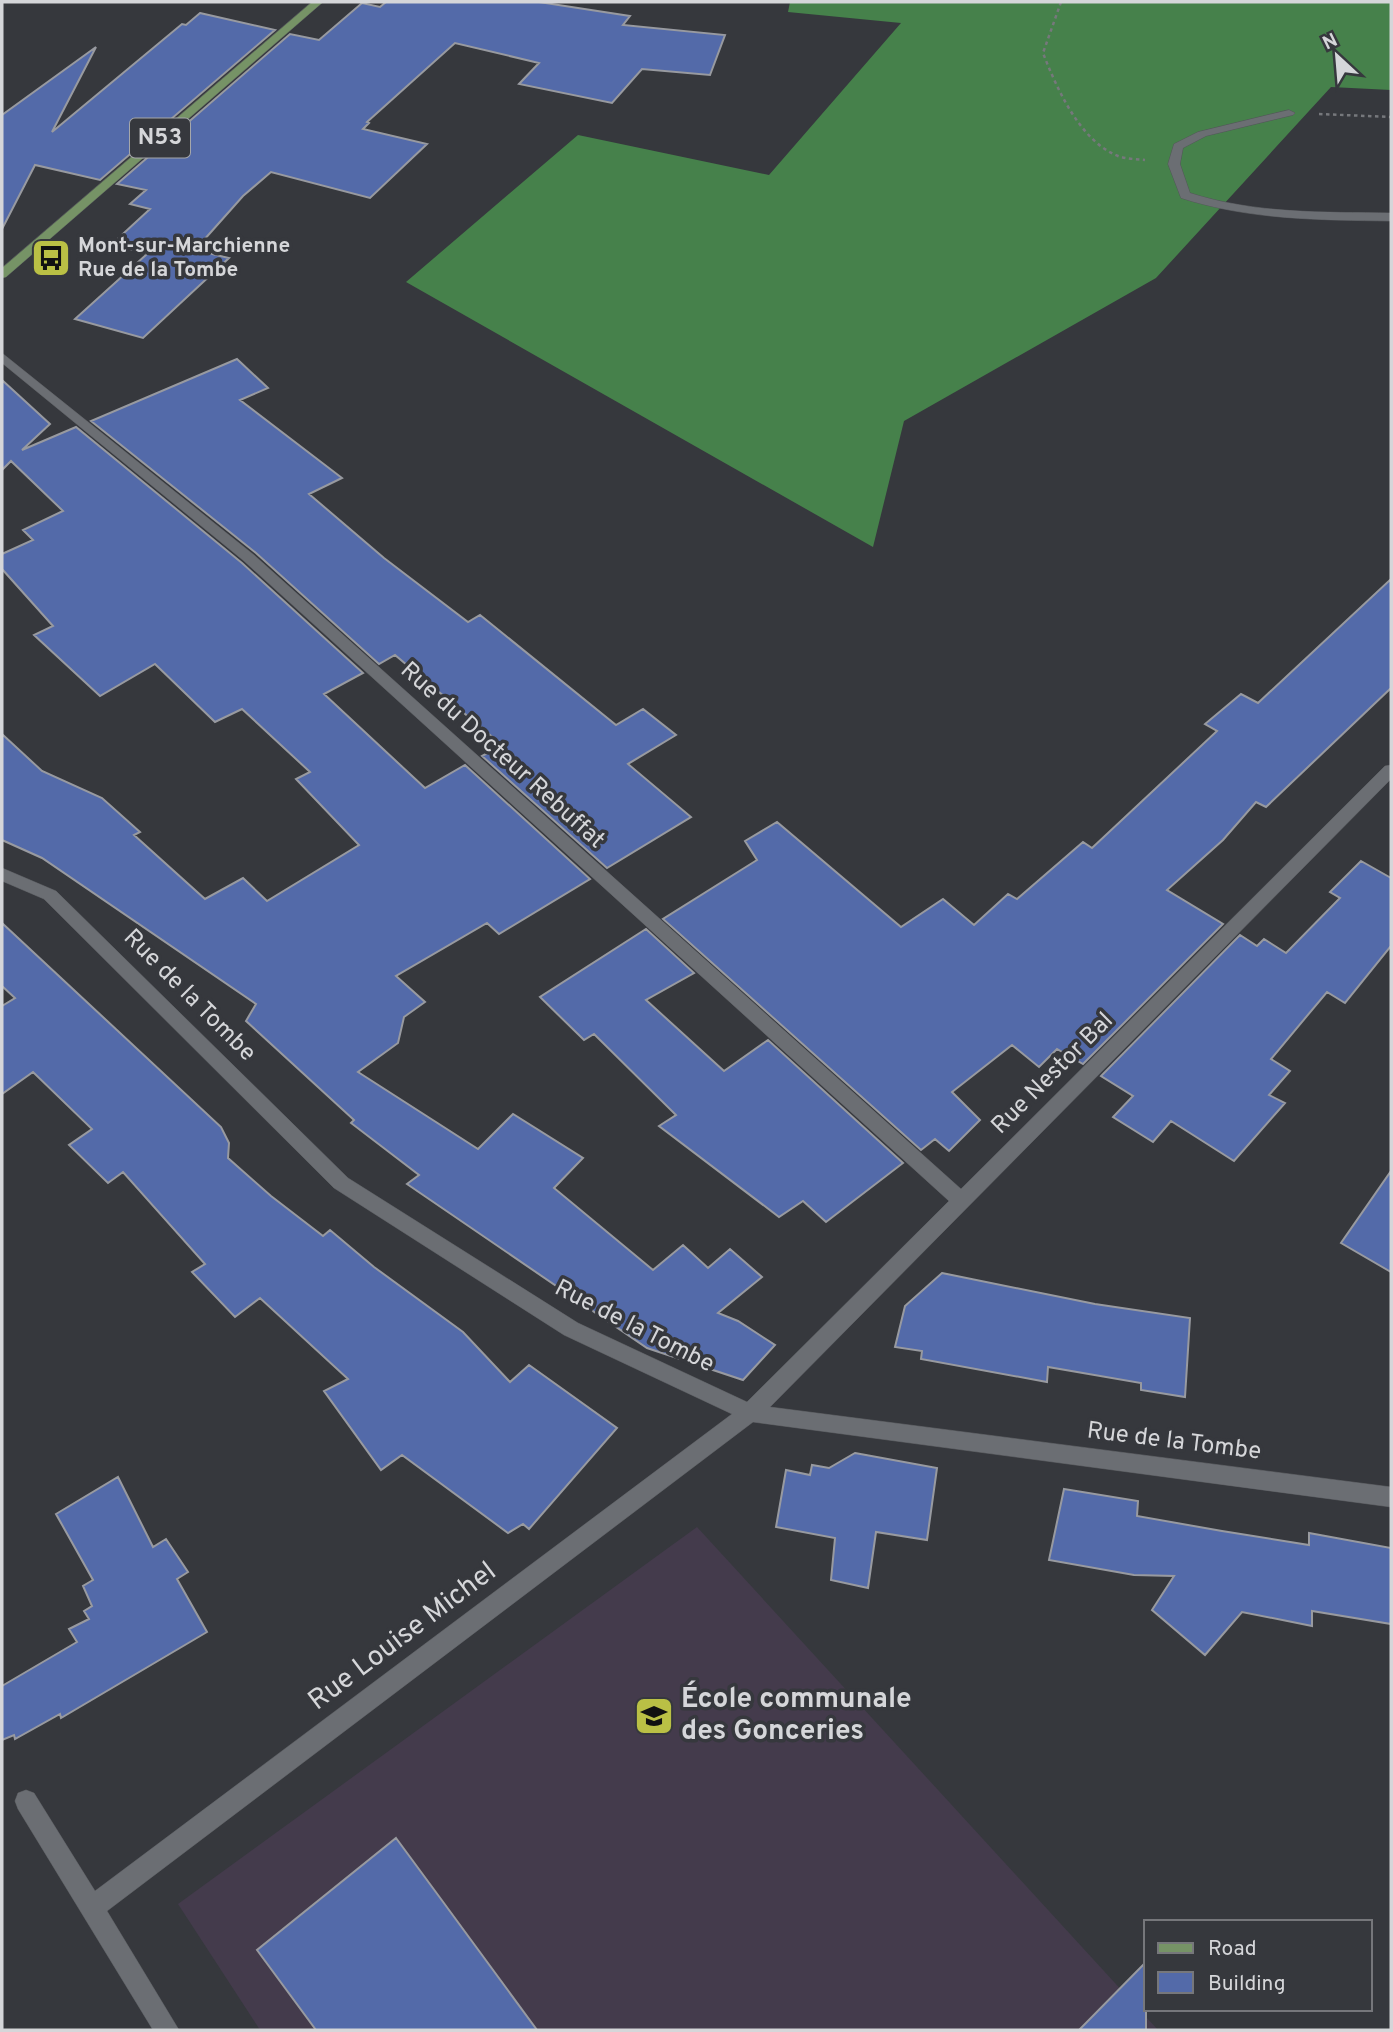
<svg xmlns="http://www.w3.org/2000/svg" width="1393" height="2032" font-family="Overpass,sans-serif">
  <rect width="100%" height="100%" fill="#36383d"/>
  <path fill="#443b4c" d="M 697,1527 L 1158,2030 L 260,2030 L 178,1904 Z"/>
  <path fill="#46814b" d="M 790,2 L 1391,2 L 1391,90 L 1331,87 L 1156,278 L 904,421 L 873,547 L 406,282 L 578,135 L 769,175 L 901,23 L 788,12 Z"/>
  <path fill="#536aa9" stroke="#989aa0" stroke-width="2" d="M 386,2 L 539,2 L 630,16 L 623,25 L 725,35 L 710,75 L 642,69 L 612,103 L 519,84 L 539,63 L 455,43 L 367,122 L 369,123 L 363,129 L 427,144 L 370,198 L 271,172 L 243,196 L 195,250 L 229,258 L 143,338 L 75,319 L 147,254 L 112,244 L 150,209 L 130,204 L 146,190 L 117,184 L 290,34 L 319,40 L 362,3 L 380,7 Z
    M 200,13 L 275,30 L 100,180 L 35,165 L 2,229 L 2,115 L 96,47 L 52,132 L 182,24 L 186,25 Z
    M 237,359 L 268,388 L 240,400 L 342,478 L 309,494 L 384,558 L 468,622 L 480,615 L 616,725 L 643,709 L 676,735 L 628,764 L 691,817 L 607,868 L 482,756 L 502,745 L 395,655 L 379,664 L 256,553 L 91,421 Z
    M 2,380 L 50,424 L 22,450 L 76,427 L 242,563 L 363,673 L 324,694 L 425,788 L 465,765 L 590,879 L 499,934 L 487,923 L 396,976 L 425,1002 L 404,1017 L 398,1043 L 358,1072 L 478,1149 L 513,1114 L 583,1158 L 554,1188 L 653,1270 L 683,1245 L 708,1268 L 730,1249 L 762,1277 L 718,1313 L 738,1321 L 775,1345 L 743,1380 L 647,1348 L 407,1184 L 419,1175 L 351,1123 L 354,1120 L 246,1021 L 256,1004 L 42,858 L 2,840 L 2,734 L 42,771 L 102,798 L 140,832 L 134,835 L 205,899 L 243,878 L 267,901 L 359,845 L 296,779 L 310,772 L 242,709 L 215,722 L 155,664 L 100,696 L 34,635 L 53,626 L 2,569 L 2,554 L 33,540 L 23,530 L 63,511 L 11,461 L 2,470 Z
    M 1391,579 L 1391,688 L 1266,807 L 1256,802 L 1223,840 L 1167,890 L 1223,924 L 1083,1064 L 1057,1049 L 1039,1067 L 1012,1045 L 952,1092 L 980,1120 L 949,1151 L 935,1139 L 921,1150 L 663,919 L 757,860 L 745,841 L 777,822 L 901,927 L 943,899 L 974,925 L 1008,894 L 1017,899 L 1083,842 L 1092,848 L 1217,731 L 1205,724 L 1241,694 L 1258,703 Z
    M 1361,861 L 1391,878 L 1391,946 L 1345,1003 L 1327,992 L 1271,1059 L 1290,1071 L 1269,1095 L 1285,1103 L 1234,1161 L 1171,1121 L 1153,1142 L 1113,1117 L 1133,1096 L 1101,1076 L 1240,935 L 1257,946 L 1264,939 L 1286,953 L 1340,898 L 1330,892 Z
    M 2,923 L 221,1127 L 229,1143 L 228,1158 L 271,1196 L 323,1236 L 330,1230 L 374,1267 L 463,1332 L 510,1382 L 529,1365 L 617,1428 L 529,1529 L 523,1524 L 508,1533 L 402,1455 L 381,1470 L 324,1391 L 348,1379 L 260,1298 L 235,1317 L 192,1272 L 205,1264 L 123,1172 L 108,1183 L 69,1145 L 92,1129 L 33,1072 L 2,1094 L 2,1006 L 15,998 L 2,986 Z
    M 646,929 L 694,973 L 646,1000 L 724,1071 L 768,1040 L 903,1163 L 826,1222 L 803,1201 L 779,1217 L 659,1126 L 676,1115 L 594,1034 L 584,1040 L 540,997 Z
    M 1391,1171 L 1391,1272 L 1341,1243 Z
    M 942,1273 L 1095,1304 L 1190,1318 L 1185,1397 L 1141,1390 L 1141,1383 L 1048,1367 L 1047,1382 L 921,1359 L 922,1351 L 895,1347 L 905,1306 Z
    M 855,1453 L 937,1468 L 927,1540 L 876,1532 L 868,1588 L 831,1580 L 835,1538 L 776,1527 L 786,1470 L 810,1475 L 812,1465 L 829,1468 Z
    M 118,1477 L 153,1547 L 166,1539 L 188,1572 L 177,1579 L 207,1632 L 61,1718 L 60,1714 L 15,1739 L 14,1735 L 2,1740 L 2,1686 L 77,1642 L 69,1629 L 89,1619 L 84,1611 L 92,1606 L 83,1586 L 93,1580 L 56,1514 Z
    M 1064,1489 L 1138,1501 L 1137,1516 L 1222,1531 L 1309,1545 L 1309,1533 L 1391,1548 L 1391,1624 L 1312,1611 L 1312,1626 L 1242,1612 L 1205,1655 L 1152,1610 L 1174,1576 L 1134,1575 L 1049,1560 Z
    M 396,1838 L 438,1895 L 537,2030 L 316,2030 L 257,1950 Z
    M 1146,1962 L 1146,2030 L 1079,2030 Z"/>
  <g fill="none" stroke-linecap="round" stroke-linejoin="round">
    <g stroke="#54565a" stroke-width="1">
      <path id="street" d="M 1289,110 L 1295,113 L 1293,115 L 1206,136 L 1183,148 L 1180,164 L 1190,193 C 1256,214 1323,212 1391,213 L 1391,221 C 1320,220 1250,220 1181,198 L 1168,164 L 1174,144 L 1198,132 Z
        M 2,353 L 254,555 L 961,1189 L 1385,766 L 1391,765 L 1391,779 L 770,1407 L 1391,1487 L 1391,1507 L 753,1422 L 107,1911 L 179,2030 L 153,2030 L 18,1809 L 15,1801 L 18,1793 L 26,1790 L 34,1793 L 95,1891 L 732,1414 L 564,1335 L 334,1188 L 44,899 L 2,881 L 2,868 L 56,891 L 348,1178 L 578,1323 L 747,1402 L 949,1201 L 244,561 L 2,363 Z"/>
    </g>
    <g stroke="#54565a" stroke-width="1">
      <path id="primary" d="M 312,2 L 323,2 L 6,277 L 2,278 L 2,268 Z"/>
    </g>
    <path stroke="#76787c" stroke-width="2.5" stroke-dasharray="3.5 3.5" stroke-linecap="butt" d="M 1061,2 L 1043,53 C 1057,89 1080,141 1118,156 C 1126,159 1136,159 1145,160
      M 1319,114 L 1391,117"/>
    <use href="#street" fill="#6b6e73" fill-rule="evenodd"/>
    <use href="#primary" fill="#769366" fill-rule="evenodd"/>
  </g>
  <defs>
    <g id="bus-square" transform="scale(2.0125)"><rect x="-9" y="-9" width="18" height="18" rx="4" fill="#bac045" stroke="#36383d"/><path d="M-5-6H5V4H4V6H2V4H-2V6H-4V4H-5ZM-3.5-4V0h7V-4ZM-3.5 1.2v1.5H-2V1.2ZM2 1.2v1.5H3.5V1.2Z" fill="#111"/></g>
    <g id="school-square" transform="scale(2.0125)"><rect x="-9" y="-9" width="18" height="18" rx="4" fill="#bac045" stroke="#36383d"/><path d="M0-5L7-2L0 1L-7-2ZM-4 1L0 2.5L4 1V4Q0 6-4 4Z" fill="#111"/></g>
  </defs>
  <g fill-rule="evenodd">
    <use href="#bus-square" x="51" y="258"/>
    <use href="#school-square" x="654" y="1716"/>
  </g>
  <g text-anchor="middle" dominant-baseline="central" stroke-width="7" stroke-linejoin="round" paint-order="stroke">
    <g font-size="21" font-weight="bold" fill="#d5d6d9" stroke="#36383d" text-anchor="start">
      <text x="78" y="246">Mont-sur-Marchienne<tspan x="78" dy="24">Rue de la Tombe</tspan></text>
    </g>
    <rect fill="#36383d" stroke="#a5a7aa" stroke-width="2" x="130" y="118.5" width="60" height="39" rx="5"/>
    <g font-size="23" font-weight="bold" fill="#d5d6d9">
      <text x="160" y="138">N53</text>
    </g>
    <g font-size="24" fill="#d5d6d9" stroke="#36383d">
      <text transform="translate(502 756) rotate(42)">Rue du Docteur Rebuffat</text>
      <text transform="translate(189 996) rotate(45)">Rue de la Tombe</text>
      <text transform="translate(1053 1074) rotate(-45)">Rue Nestor Bal</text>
      <text transform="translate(634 1327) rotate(27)">Rue de la Tombe</text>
      <text transform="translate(1174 1442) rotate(7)">Rue de la Tombe</text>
    </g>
    <g font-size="28" fill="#d5d6d9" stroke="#36383d">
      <text transform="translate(403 1637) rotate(-37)">Rue Louise Michel</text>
    </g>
    <g font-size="28" font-weight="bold" fill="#d5d6d9" stroke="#36383d" text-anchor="start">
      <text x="681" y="1700">École communale<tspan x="681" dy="32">des Gonceries</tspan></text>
    </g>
  </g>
  <rect width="1393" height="2032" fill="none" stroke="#d5d6d9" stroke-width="7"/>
  <rect x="1144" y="1920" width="228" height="91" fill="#36383d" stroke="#76777b" stroke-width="2"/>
  <rect x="1158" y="1943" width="35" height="10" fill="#769366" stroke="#76777b" stroke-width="2"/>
  <text x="1208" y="1955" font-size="21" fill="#d5d6d9">Road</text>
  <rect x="1158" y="1972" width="35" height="21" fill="#536aa9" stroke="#76777b" stroke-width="2"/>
  <text x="1208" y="1990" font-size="21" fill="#d5d6d9">Building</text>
  <g transform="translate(1337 56) rotate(334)" stroke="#36383d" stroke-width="5" paint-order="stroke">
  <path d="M0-5L12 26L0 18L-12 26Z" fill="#d5d6d9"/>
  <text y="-10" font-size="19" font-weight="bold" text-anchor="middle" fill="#d5d6d9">N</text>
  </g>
</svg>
